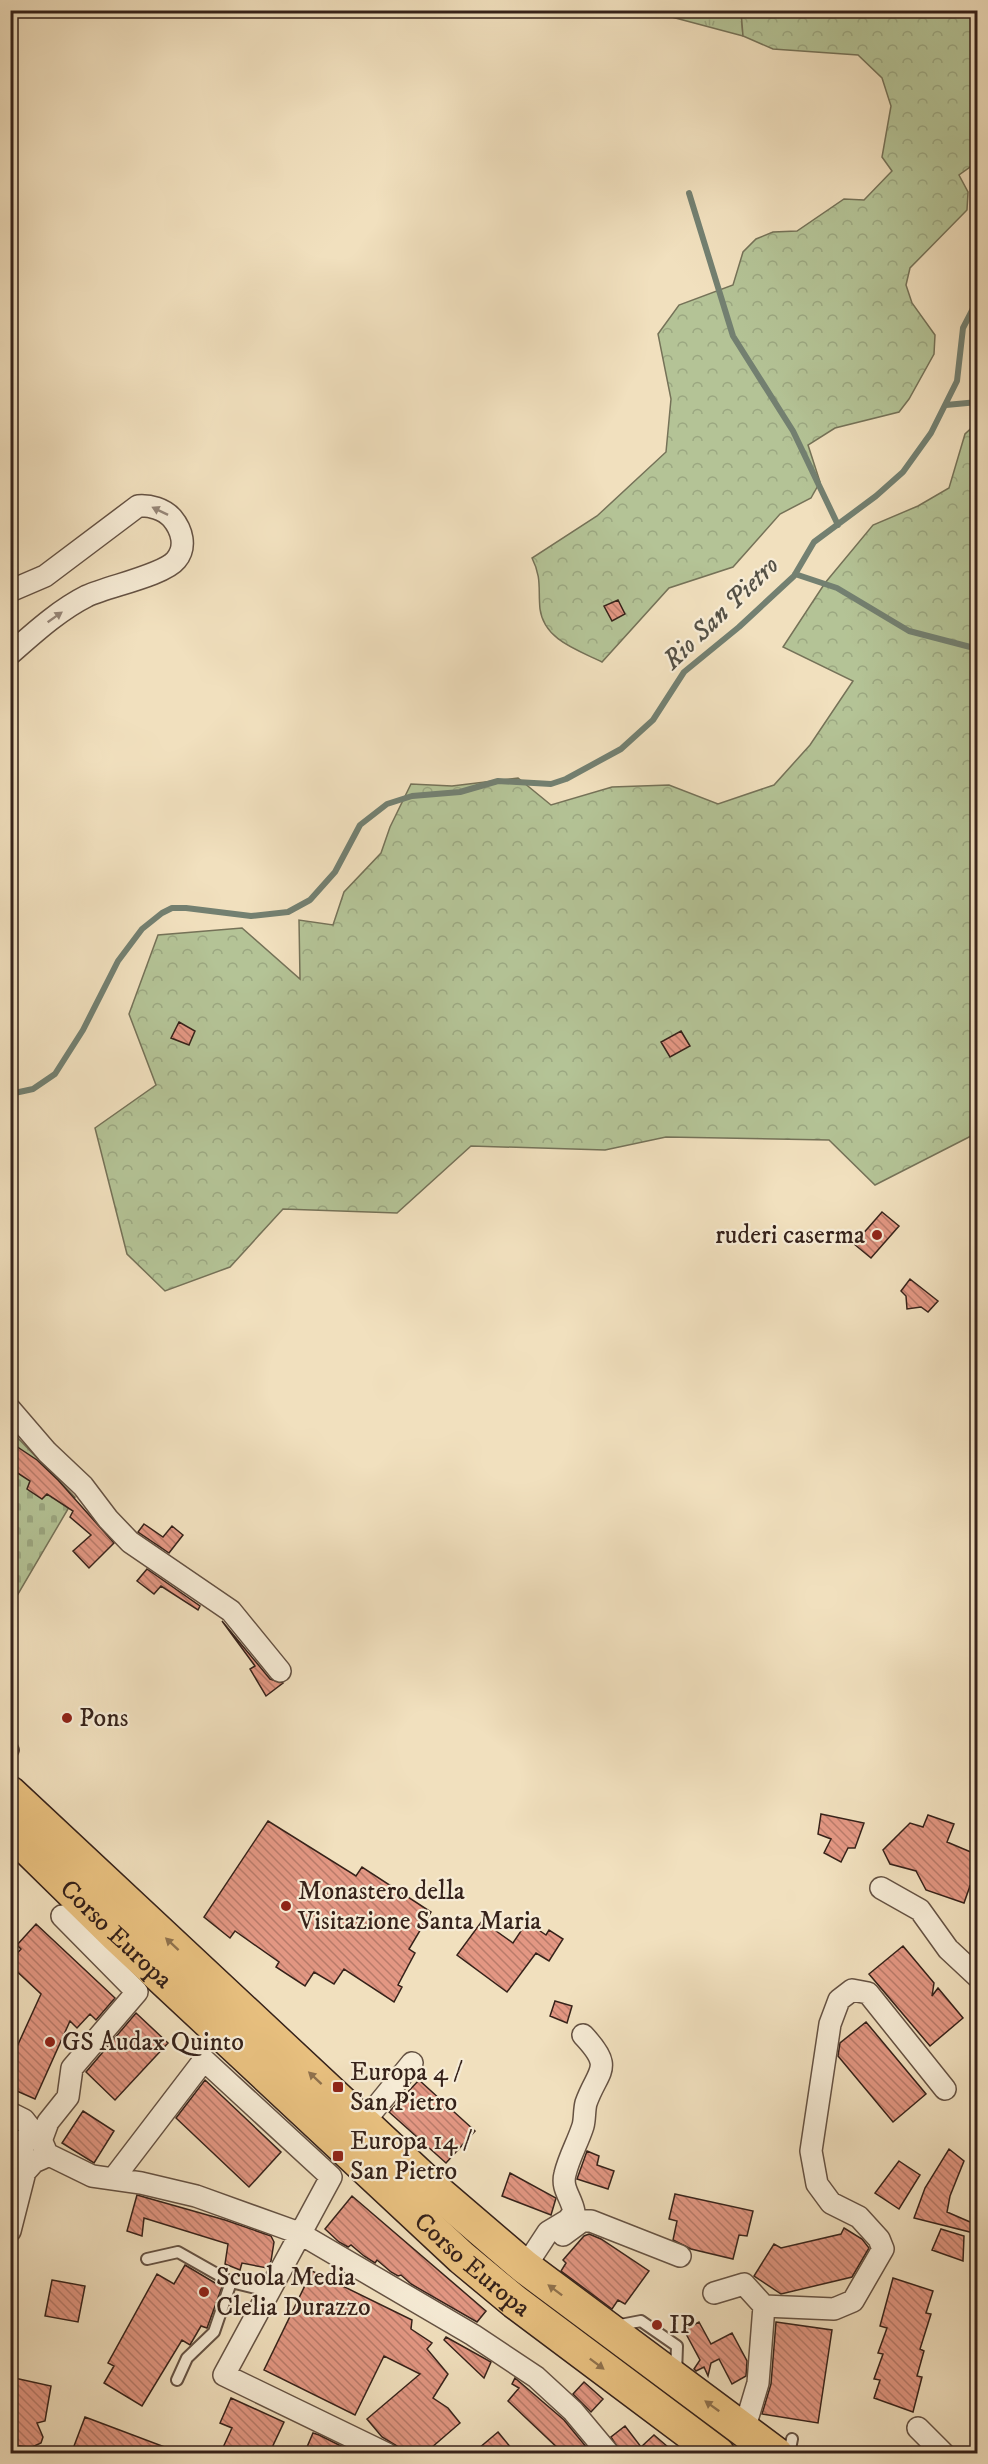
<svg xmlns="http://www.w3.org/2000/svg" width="988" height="2464" font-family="'IM FELL DW Pica',serif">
  <defs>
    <pattern id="grass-tufts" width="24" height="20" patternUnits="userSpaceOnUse" patternTransform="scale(1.5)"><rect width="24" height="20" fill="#b4c396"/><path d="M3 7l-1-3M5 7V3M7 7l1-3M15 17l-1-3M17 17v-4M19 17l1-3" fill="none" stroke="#9ba781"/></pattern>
    <pattern id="forest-crowns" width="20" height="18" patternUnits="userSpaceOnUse" patternTransform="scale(1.5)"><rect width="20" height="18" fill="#b4c396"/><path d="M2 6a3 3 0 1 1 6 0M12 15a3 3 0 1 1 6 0" fill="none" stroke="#9ba781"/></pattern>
    <pattern id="cemetery-stones" width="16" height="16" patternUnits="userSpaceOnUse" patternTransform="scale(1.5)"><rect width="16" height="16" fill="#b4c396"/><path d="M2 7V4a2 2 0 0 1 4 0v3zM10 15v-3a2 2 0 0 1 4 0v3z" fill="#9ba781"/></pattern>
    <pattern id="building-back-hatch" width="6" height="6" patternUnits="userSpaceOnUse" patternTransform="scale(1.5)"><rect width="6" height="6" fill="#e39783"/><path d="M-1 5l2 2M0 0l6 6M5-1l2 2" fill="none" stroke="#b97b6a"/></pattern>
  </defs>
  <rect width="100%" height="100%" fill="#f1e0be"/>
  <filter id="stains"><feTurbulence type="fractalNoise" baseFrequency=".00333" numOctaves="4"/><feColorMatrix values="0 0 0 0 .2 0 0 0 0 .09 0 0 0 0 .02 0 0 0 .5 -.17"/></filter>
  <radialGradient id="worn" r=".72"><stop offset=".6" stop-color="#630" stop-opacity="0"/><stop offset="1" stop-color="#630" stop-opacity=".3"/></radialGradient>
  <path fill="url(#grass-tufts)" stroke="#757258" stroke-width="1.5" d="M 649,11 L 741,11 L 743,36 Z"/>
  <path fill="url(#forest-crowns)" stroke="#757258" stroke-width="1.5" d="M 741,11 L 977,11 L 977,83 L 973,89 L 977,95 L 977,162 L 959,175 L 968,192 L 967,210 L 910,268 L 906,285 L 912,303 L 935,335 L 934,354 L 909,399 L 899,412 L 835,428 L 808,445 L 820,482 L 811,498 L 780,514 L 733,567 L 669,588 L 602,662 C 578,650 544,640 540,609 C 538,588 542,578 532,558 L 597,516 L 666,452 L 671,399 L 658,334 L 679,305 L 733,285 L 743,252 L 756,239 L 773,232 L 797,231 L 844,199 L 864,200 L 892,171 L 882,157 L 891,106 L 882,78 L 858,55 L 773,49 L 743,36 Z
    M 977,423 L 977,1133 L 875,1185 L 829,1140 L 666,1137 L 605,1150 L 471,1146 L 397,1213 L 283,1209 L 230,1267 L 165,1291 L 127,1254 L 95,1128 L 156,1085 L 129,1014 L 158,935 L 242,928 L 300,979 L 299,920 L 333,925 L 344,892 L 381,853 L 390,827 L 411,784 L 452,786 L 518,778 L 551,805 L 612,787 L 669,785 L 718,804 L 774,785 L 810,745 L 853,681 L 783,647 L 825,583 L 873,525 L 918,506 L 949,488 L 965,434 Z"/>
  <path fill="url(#cemetery-stones)" stroke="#757258" stroke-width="1.5" d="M 11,1431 L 75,1497 L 11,1606 Z"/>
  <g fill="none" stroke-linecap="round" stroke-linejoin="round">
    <path stroke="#738071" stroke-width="6" d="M 689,193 L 733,336 L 793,431 L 838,525
      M 946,405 L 978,402
      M 795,574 L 837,588 L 909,631 L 978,649
      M 10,1094 L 33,1089 L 55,1074 L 83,1030 L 118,961 L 142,929 L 162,913 L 172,908 L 186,908 L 251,916 L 288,912 L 310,900 L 335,872 L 360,825 L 387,804 L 412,796 L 460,792 L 498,781 L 551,784 L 566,779 L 621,749 L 653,720 L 684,672 L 739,627 L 794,576 L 814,542 L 876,496 L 903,472 L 931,433 L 957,381 L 963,328 L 978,299"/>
  </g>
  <path fill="url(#building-back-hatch)" stroke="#36221a" stroke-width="1.5" d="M 618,600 L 625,614 L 612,621 L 604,606 Z
    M 179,1022 L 195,1031 L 189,1045 L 171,1038 Z
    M 681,1031 L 690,1046 L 670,1057 L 661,1042 Z
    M 882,1212 L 899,1226 L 871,1258 L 854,1244 Z
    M 910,1279 L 938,1301 L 928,1312 L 921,1307 L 907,1309 L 906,1296 L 901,1291 Z
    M 10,1442 L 37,1460 L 58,1480 L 114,1543 L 89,1568 L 73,1551 L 91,1535 L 70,1517 L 73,1511 L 47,1494 L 42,1499 L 27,1489 L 30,1481 L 10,1468 Z
    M 144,1524 L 163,1537 L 172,1526 L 183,1535 L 169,1553 L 138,1532 Z
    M 147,1569 L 200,1606 L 198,1610 L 161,1586 L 154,1594 L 137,1581 Z
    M 222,1621 L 270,1679 L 283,1683 L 266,1696 L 250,1669 L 255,1666 Z
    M 821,1814 L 864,1823 L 855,1848 L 848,1848 L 841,1862 L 824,1853 L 831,1839 L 818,1834 Z
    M 928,1815 L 954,1824 L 947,1842 L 978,1855 L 978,1888 L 970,1886 L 964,1903 L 926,1890 L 916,1871 L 890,1864 L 883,1850 L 910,1823 L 923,1827 Z
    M 268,1821 L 356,1876 L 362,1867 L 431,1912 L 409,1949 L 415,1953 L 398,1985 L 402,1987 L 394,2002 L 344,1969 L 334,1984 L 314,1972 L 305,1986 L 276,1967 L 279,1962 L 235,1931 L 230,1938 L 204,1917 Z
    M 482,1921 L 513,1943 L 527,1922 L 546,1935 L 549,1930 L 563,1939 L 549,1961 L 536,1953 L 507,1992 L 457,1955 Z
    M 36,1924 L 115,1998 L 96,2020 L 90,2014 L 77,2028 L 70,2021 L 35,2099 L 10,2088 L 10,2062 L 41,1994 L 10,1965 L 10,1961 L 21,1949 L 17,1945 Z
    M 903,1946 L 934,1983 L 932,1996 L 938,1988 L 963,2018 L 930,2046 L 869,1974 Z
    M 555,2001 L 572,2006 L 567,2023 L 550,2016 Z
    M 136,2013 L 168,2043 L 115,2100 L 86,2072 Z
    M 866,2022 L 926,2094 L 893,2122 L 838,2056 L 840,2043 Z
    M 205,2080 L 281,2152 L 249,2187 L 176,2118 Z
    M 419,2080 L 475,2131 L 446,2163 L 389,2112 Z
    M 83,2111 L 114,2131 L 94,2163 L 62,2143 Z
    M 949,2149 L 964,2161 L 950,2196 L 947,2212 L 977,2225 L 974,2233 L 914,2218 L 925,2188 Z
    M 587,2151 L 599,2156 L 597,2165 L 614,2171 L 608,2189 L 577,2179 Z
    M 899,2161 L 920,2175 L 899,2209 L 875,2193 Z
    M 510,2173 L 556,2198 L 551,2215 L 502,2196 Z
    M 675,2194 L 753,2211 L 747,2236 L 739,2235 L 733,2259 L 691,2249 L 673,2240 L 677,2221 L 669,2219 Z
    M 137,2195 L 225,2220 L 271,2236 L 274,2242 L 271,2261 L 267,2268 L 242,2263 L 240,2270 L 225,2264 L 228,2244 L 144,2218 L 142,2236 L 127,2231 Z
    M 352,2196 L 486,2311 L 477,2322 L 411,2284 L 401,2275 L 398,2276 L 391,2272 L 377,2260 L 375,2263 L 364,2256 L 351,2245 L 348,2247 L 339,2242 L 325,2229 Z
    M 844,2228 L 862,2239 L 869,2248 L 852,2277 L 781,2294 L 754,2276 L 774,2244 L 781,2248 L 841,2234 Z
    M 941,2229 L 964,2236 L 963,2261 L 932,2250 Z
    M 589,2234 L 601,2239 L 649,2271 L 625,2304 L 618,2300 L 612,2309 L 561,2271 L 566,2263 L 563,2260 L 584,2236 Z
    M 185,2265 L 222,2287 L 207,2328 L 201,2326 L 190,2345 L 182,2340 L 142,2406 L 104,2383 L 114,2366 L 108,2363 L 157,2274 L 174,2284 Z
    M 312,2271 L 412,2320 L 411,2329 L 432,2343 L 427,2349 L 448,2374 L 433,2398 L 448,2408 L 460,2423 L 424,2454 L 400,2454 L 397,2446 L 382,2437 L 367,2419 L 420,2374 L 384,2356 L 355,2415 L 264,2370 Z
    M 893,2278 L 933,2291 L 926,2313 L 931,2314 L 920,2349 L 924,2351 L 917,2376 L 922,2377 L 913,2412 L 874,2398 L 880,2380 L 874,2379 L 883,2354 L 878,2353 L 887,2328 L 880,2326 Z
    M 52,2280 L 85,2286 L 78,2322 L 45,2316 Z
    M 699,2322 L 711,2344 L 732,2333 L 747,2361 L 746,2376 L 732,2384 L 719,2359 L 711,2363 L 708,2376 L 704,2367 L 696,2371 L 694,2369 L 700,2360 L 684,2330 Z
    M 776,2322 L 832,2330 L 818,2423 L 762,2414 L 771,2384 Z
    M 446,2337 L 491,2362 L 484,2378 L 444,2340 Z
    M 10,2377 L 51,2386 L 45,2421 L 37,2423 L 43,2437 L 41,2443 L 30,2448 L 10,2444 Z
    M 515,2378 L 564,2420 L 592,2454 L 564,2454 L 508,2401 L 519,2388 L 512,2384 Z
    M 584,2382 L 603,2399 L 591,2412 L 573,2394 Z
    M 231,2398 L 284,2422 L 269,2454 L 220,2454 L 232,2428 L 220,2423 Z
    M 85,2417 L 178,2452 L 178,2454 L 71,2454 Z
    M 625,2426 L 641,2447 L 654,2435 L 676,2454 L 621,2454 L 611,2437 Z
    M 498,2432 L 516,2454 L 472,2454 Z
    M 313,2433 L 319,2435 L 357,2454 L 304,2454 Z"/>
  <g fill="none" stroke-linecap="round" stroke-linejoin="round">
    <g stroke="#655243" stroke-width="14">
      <path id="lane" d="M 10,1743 L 13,1750 L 10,1756
        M 147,2259 L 178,2252 L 231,2282 L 268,2291
        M 615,2326 L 641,2321 L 677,2346 L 676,2374
        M 177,2380 L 187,2358 L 214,2332 L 231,2282
        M 789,2454 L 792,2439"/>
    </g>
    <g stroke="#655243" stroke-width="24">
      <path id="street" d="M 10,591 L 45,576 L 138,506 C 150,505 164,509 172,518 C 182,530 187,547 176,560 C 164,575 109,586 87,596 C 59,610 34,633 10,654
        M 10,1409 L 47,1452 L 83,1486 L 108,1519 L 130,1542 L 231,1611 L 280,1671
        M 881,1888 L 920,1910 L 948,1949 L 978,1977
        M 10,2113 L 24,2120 L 31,2129 L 22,2146 L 25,2159 L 34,2162 L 43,2158 L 45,2149 L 42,2142
        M 363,2123 L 412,2063
        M 41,2141 L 48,2122 L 68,2097 L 72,2068 L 137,1992 L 62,1916
        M 45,2153 L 92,2176 L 141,2183 L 196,2196 L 299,2233 L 473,2335 L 536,2377 L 573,2411 L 609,2454
        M 113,2179 L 204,2060 L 331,2177 L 224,2375 L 387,2454
        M 10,2231 L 25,2172 L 34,2162
        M 563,2235 L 582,2221 L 591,2221 L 680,2256
        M 525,2267 L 548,2232 L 568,2220 L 574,2212 C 572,2198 561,2189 565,2174 C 569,2157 578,2142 583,2126 C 585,2119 584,2111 586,2103 C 598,2069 615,2069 583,2035
        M 714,2293 L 744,2284 L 764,2306
        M 918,2428 L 944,2454
        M 744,2430 L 758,2383 L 764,2306 L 834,2309 L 853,2301 L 883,2249 L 879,2239 L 859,2217 L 831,2203 L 817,2184 L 811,2151 L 830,2024 L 839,2000 L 852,1990 L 868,1993 L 945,2089"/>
    </g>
    <g stroke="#36221a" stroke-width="36">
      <g id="primary">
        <path d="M 10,1793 L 435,2190 L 525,2267 L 776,2454"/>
        <path id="s1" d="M 10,1831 L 117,1936 L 462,2258 L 515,2302 L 718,2454"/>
      </g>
    </g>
    <use href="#lane" stroke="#f6ebd5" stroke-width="10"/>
    <use href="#street" stroke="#f6ebd5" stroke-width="21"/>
    <use href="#primary" stroke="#e8c07f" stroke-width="33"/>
  </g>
  <defs><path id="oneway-solid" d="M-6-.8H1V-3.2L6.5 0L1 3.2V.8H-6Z" transform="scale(1.5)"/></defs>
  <g fill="#968678">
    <use href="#oneway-solid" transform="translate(160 511) rotate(-154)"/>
    <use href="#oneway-solid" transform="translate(55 617) rotate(-35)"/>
  </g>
  <g fill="#8f714c">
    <use href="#oneway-solid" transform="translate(172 1944) rotate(-137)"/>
    <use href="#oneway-solid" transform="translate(315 2078) rotate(-137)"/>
    <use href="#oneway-solid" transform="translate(555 2290) rotate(-143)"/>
    <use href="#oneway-solid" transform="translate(597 2364) rotate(37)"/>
    <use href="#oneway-solid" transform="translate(712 2406) rotate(-144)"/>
  </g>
  <g fill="#8f2418" stroke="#f6ebd5" stroke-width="2">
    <circle cx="877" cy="1235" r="6"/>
    <circle cx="67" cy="1718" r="6"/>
    <circle cx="286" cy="1906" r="6"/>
    <circle cx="50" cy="2042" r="6"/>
    <rect x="332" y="2081" width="12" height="12" rx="3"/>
    <rect x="332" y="2150" width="12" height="12" rx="3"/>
    <circle cx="204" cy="2292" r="6"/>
    <circle cx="657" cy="2325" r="6"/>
  </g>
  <g text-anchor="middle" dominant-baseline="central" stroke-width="4.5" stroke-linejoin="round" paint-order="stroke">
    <g font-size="26" fill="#36221a" stroke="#f6ebd5" text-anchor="start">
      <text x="865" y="1235" text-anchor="end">ruderi caserma</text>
      <text x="79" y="1718">Pons</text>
      <text x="298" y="1891">Monastero della<tspan x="298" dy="30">Visitazione Santa Maria</tspan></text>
      <text x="62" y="2042">GS Audax Quinto</text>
      <text x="350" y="2072">Europa 4 /<tspan x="350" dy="30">San Pietro</tspan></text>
      <text x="350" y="2141">Europa 14 /<tspan x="350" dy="30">San Pietro</tspan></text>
      <text x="216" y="2277">Scuola Media<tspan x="216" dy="30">Clelia Durazzo</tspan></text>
      <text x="669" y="2325">IP</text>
    </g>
    <g font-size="26" fill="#36221a" stroke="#f6ebd5">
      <text stroke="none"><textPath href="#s1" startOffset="148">Corso Europa</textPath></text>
      <text stroke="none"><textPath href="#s1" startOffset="634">Corso Europa</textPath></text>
    </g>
    <g font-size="27" font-style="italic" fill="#555146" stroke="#f6ebd5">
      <text transform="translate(721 613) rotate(-44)">Rio San Pietro</text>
    </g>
  </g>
  <rect width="988" height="2464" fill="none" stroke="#f1e0be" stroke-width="36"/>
  <rect x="12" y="12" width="964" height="2440" fill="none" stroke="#36221a" stroke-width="3"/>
  <rect x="18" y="18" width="952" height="2428" fill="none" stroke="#36221a" stroke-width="1.5"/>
  <rect width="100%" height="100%" filter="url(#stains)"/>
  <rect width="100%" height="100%" fill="url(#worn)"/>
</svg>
